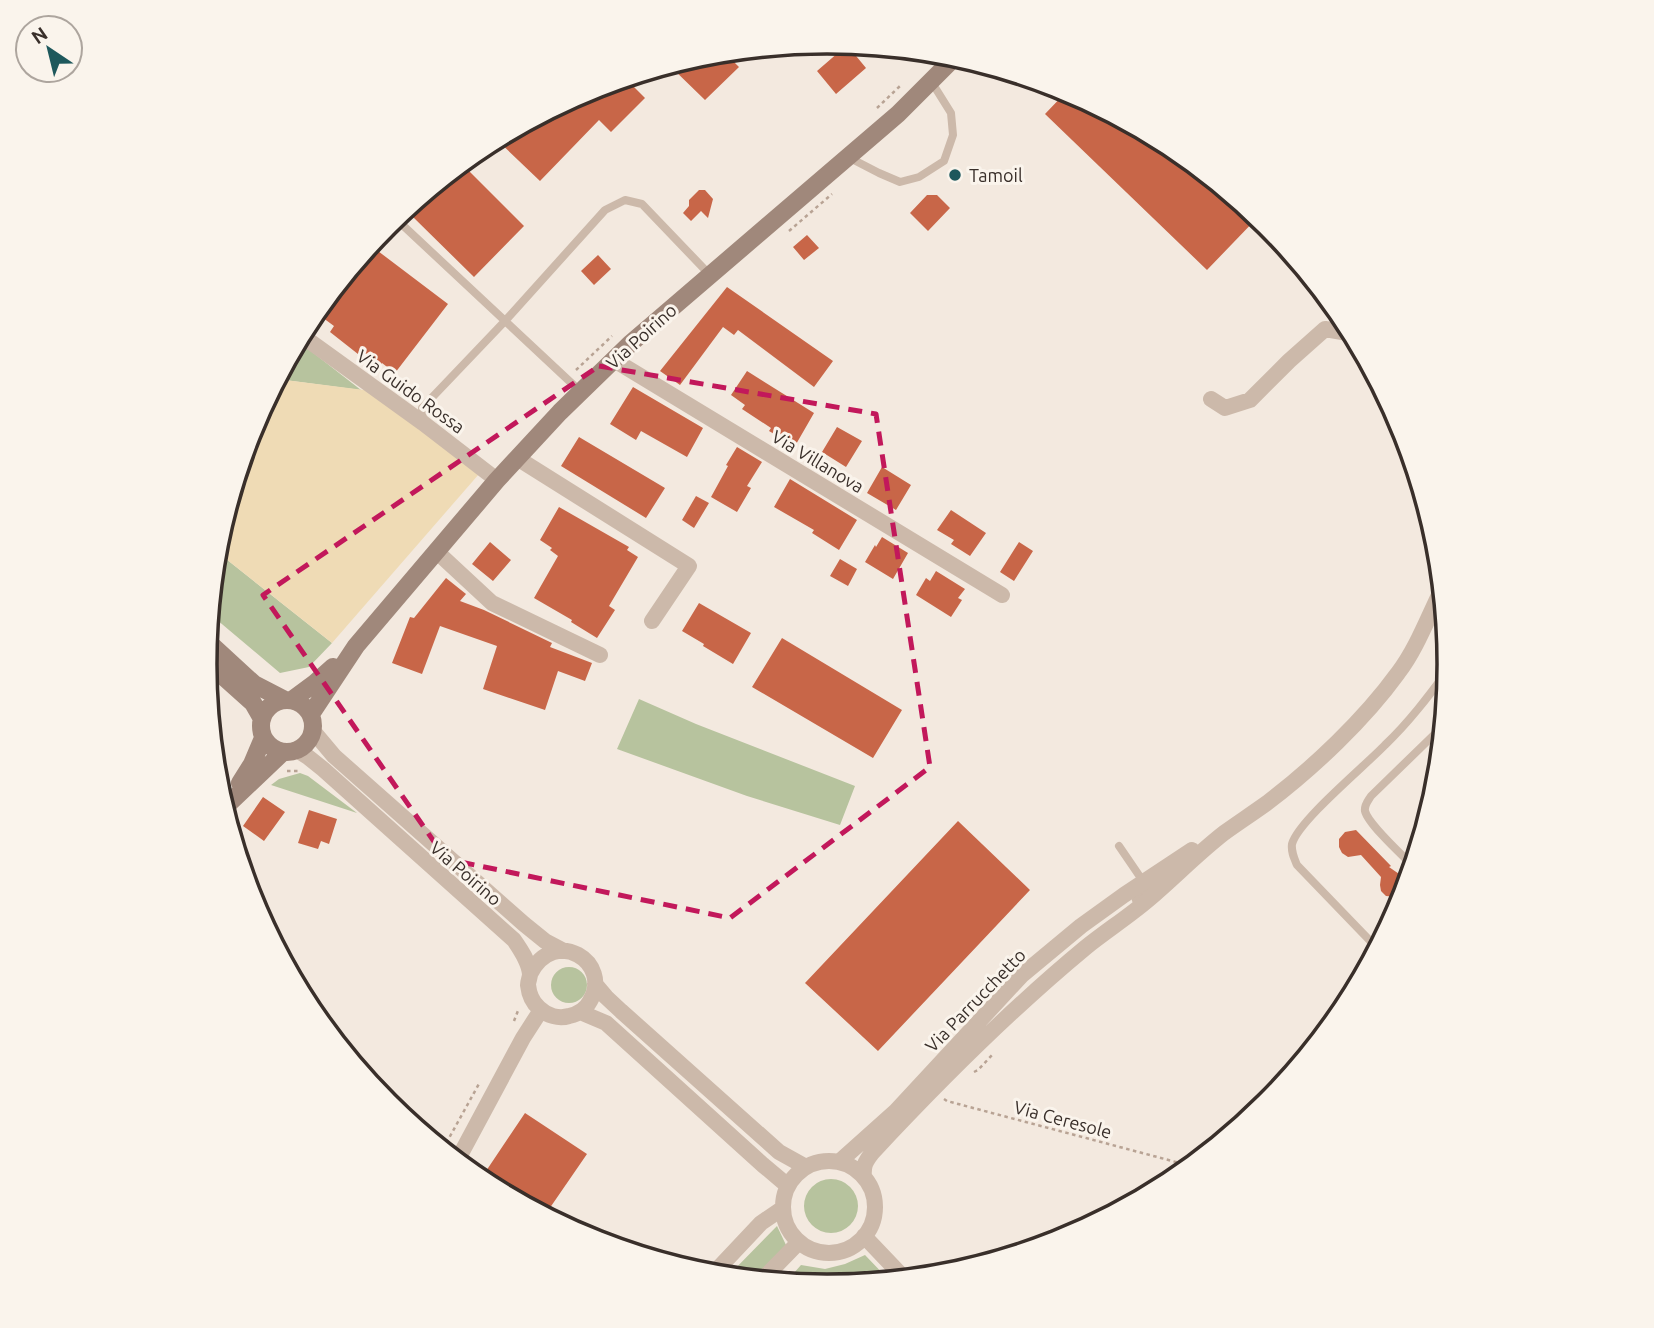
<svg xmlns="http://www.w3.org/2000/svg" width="1654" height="1328" font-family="Ubuntu,sans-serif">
  <rect width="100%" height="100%" fill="#f3e9df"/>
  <path fill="#b7c39e" d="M 298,341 L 361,390 L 277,379 Z
    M 216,551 L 332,643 L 309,667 L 280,673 L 210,614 Z
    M 639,699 L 696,724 L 855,786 L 840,825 L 747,796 L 617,749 Z
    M 300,773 L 308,776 L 357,813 L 271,785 L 279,779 Z
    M551 985a18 18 0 1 1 36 0a18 18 0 1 1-36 0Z
    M804 1206a27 27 0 1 1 54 0a27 27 0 1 1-54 0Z
    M 777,1226 L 786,1245 L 753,1279 L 728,1276 Z
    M 865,1255 L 889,1280 L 827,1286 L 786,1282 L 801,1265 L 825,1269 L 845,1264 Z"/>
  <path fill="#efdbb5" d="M 277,379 L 380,392 L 479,474 L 332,643 L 216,551 L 217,542 L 253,426 Z"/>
  <path fill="#c86648" d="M 847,45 L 866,68 L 836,94 L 817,71 Z
    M 724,52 L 739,67 L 705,100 L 669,65 L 706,54 Z
    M 625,78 L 645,98 L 611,132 L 599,120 L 540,181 L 496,139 L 589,89 Z
    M 1067,91 L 1173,147 L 1258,217 L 1207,270 L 1045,114 Z
    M 464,166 L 524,226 L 474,277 L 413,217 Z
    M 699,190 L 705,190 L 713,199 L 708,218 L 701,211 L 691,221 L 683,213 L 689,206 L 689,200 Z
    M 927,195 L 937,195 L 950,208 L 928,231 L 910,213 Z
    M 807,235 L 819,248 L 804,260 L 793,247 Z
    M 370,245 L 448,304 L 395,373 L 382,363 L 377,369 L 330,332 L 334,326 L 315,312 Z
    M 598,255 L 611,269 L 594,285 L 581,271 Z
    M 727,287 L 833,361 L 814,387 L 738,330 L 734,335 L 723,327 L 680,385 L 660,371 Z
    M 747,371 L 814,413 L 795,446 L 769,431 L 771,428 L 742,409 L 745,405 L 731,395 Z
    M 633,387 L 703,428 L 687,457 L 641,431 L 636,440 L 610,424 Z
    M 837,427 L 862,441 L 846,467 L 822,452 Z
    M 579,437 L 665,488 L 646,518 L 561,466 Z
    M 737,447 L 762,462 L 747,486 L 751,488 L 737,512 L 711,497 L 728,466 L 726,465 Z
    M 882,467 L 911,485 L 896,510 L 867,493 Z
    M 790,479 L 857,520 L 839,550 L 812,533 L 814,530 L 774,507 Z
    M 696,496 L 709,503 L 694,528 L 682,520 Z
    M 559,507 L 629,547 L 627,550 L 638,557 L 609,606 L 615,610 L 597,638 L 571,622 L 572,620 L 534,598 L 558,556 L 550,550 L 552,548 L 540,540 Z
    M 951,510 L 986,533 L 970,556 L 951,544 L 954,540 L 937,530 Z
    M 882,537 L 908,553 L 893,579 L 865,562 L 875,545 L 876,547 Z
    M 490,542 L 511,560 L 493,581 L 472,564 Z
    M 1019,542 L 1033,551 L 1014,581 L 1000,572 Z
    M 840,559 L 857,569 L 848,586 L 830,576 Z
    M 936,571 L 965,589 L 958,598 L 962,600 L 951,617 L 916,595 L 926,578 L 930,581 Z
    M 446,578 L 466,594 L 460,601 L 484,610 L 552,643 L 550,647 L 592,663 L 585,681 L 558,671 L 545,710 L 483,689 L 497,646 L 440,626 L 422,674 L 392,663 L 410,617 L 414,618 Z
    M 699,603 L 751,633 L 733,664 L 703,646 L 704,644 L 682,631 Z
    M 782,638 L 902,710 L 873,758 L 752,687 Z
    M 263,797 L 285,812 L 264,841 L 243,826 Z
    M 309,810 L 337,819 L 329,844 L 321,841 L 318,849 L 298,843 Z
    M 958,821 L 1030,890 L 878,1051 L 805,983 Z
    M 1356,830 L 1391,866 L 1389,867 L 1402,876 L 1405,885 L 1402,892 L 1395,897 L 1386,896 L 1381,891 L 1380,885 L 1381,877 L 1361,855 L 1348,857 L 1342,853 L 1339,847 L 1339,839 L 1345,832 Z
    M 525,1113 L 587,1154 L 545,1215 L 480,1180 Z"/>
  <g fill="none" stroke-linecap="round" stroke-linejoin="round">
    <path stroke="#b8a394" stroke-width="2.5" stroke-dasharray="3.5 3.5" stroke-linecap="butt" d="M 877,108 L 900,86
      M 789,231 L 832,194
      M 576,370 L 612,336
      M 287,771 L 301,771
      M 514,1021 L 519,1008
      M 974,1072 L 978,1070 L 994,1053
      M 944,1099 L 947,1101 L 1191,1166
      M 443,1149 L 480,1082
      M 808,1256 L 816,1251"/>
    <path stroke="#ccb9aa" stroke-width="8" d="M 848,157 L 879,173 L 900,182 L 919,177 L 944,161 L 953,135 L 951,113 L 931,81
      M 395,218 L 581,392
      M 423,421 L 422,408 L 505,321 L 605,210 L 625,200 L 642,204 L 710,275
      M 1119,846 L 1147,887 L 1146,891 L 1136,900
      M 1413,866 C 1402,855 1368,824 1365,811 C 1364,805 1368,801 1371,796 L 1443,726
      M 1377,948 L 1297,865 C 1294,858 1291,852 1292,844 C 1298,821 1366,765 1385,745 C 1409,722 1428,697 1448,670"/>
    <path stroke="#ccb9aa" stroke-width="16" d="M 301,335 L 423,423 L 497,480
      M 614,360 L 1002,595
      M 1211,399 L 1225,408 L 1250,400 L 1289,361 L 1325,329 L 1348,333 L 1356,341
      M 517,458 L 689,566 L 652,621
      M 436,551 L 492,603 L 600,655
      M 313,731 L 334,756 L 524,924 L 545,941 L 564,951
      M 297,750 L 308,757 L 323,769 L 514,940 C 521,950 529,962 530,974 C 530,978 528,981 528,985 C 529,994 533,1003 539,1008 C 547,1016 559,1019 569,1016 C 578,1014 586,1009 590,1001 C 613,963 555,925 530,974
      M 595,984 L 606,997 L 621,1011 L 779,1152 L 806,1167
      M 580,1012 L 606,1023 L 763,1165 L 788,1186
      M 457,1161 L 523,1038 L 541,1010
      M783 1207a46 46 0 1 1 92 0a46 46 0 1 1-92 0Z
      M 839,1162 L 896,1111 L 1022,975 L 1081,926 L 1124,895 L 1192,850
      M 864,1177 C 863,1166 865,1162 872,1153 C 939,1081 1009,1011 1085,948 C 1106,931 1128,917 1148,900 C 1174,878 1197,854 1224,833 C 1238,823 1253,813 1267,803 C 1313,768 1364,720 1398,673 C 1417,648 1428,617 1442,589
      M 864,1236 L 904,1278
      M 712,1275 L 761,1223 L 783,1208
      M 762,1280 L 799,1242"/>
    <path stroke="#a0887b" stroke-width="18" d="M 207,641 L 254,684 L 283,699
      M 205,660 L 253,703 L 261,717
      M261 726a26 26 0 1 1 52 0a26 26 0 1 1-52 0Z
      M 292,700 L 315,683 L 333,667
      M 311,714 L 356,646 L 497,480 L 560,412 L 631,343 L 898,114 L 956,56
      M 240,783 L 252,764 L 263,738
      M 224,808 L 283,752"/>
  </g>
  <path fill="none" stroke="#c2185b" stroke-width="5" stroke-dasharray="14 9" stroke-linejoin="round" d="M 599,366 L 876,414 L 930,767 L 730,918 L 446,859 L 263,595 Z"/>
  <circle fill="#1e585c" stroke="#faf4ec" stroke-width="2.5" cx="955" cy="175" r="7"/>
  <g text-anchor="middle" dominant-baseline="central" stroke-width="6" stroke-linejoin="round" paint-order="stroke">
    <g font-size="18" fill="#392f2a" stroke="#faf4ec" text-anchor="start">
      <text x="969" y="175">Tamoil</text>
    </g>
    <g font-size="18" fill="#392f2a" stroke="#faf4ec">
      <text transform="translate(641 336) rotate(-42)">Via Poirino</text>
      <text transform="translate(411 391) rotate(36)">Via Guido Rossa</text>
      <text transform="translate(818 461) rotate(31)">Via Villanova</text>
      <text transform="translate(466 873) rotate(41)">Via Poirino</text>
      <text transform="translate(975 1000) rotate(-46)">Via Parrucchetto</text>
      <text transform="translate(1063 1119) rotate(15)">Via Ceresole</text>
    </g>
  </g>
  <path d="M0 0H1654V1328H0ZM217 664a610 610 0 1 1 1220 0a610 610 0 1 1-1220 0Z" fill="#faf4ec" fill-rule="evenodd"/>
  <path fill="none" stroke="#392f2a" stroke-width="3.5" d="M217 664a610 610 0 1 1 1220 0a610 610 0 1 1-1220 0Z"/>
  <g transform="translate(49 49) rotate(325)"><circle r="33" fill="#faf4ec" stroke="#ada59e" stroke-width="2"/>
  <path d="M0-5L12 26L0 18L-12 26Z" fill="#1e585c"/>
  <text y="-10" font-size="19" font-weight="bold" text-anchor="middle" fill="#392f2a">N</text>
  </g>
</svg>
